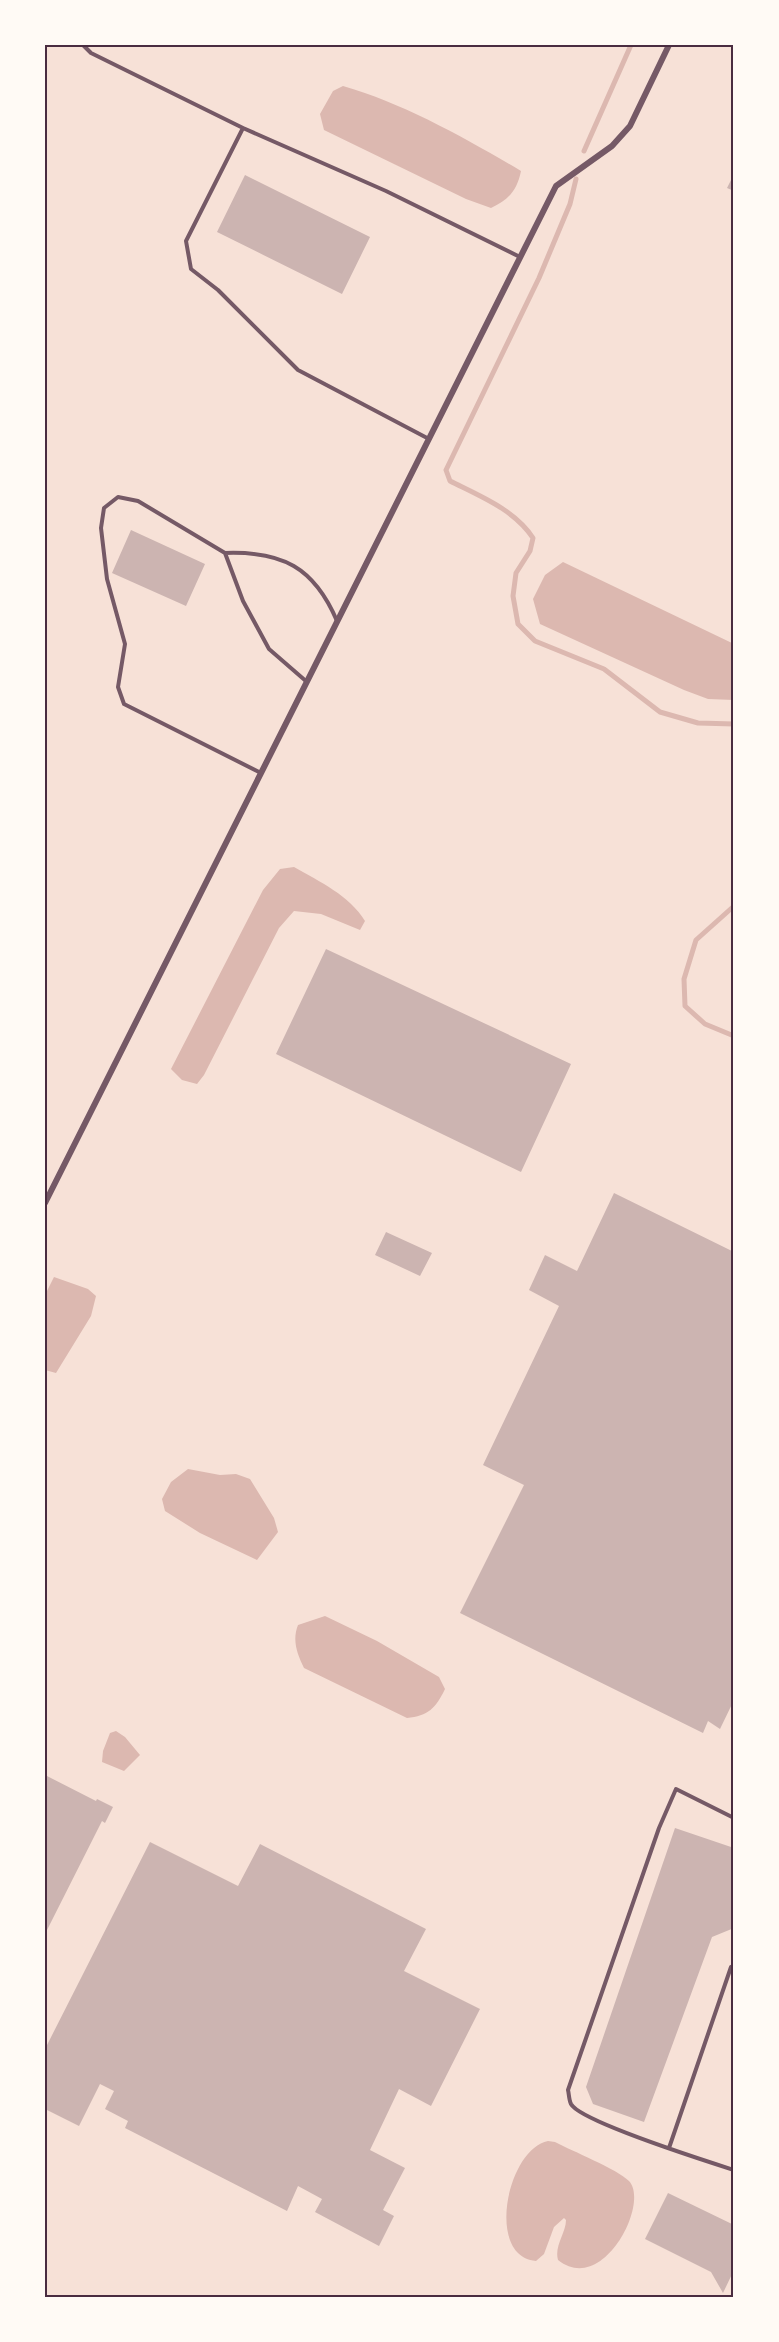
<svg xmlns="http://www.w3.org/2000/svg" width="779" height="2342" font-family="Manrope,sans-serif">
  <rect width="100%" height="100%" fill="#f7e1d7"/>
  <path fill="#dcb8b0" d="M 343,86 C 403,103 467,139 521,171 C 517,191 508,200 491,208 L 466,199 L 324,130 L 320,114 L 333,91 Z
    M 563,562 L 734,644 L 734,700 L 708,699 L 684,690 L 540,624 L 533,599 L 545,575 Z
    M 294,867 C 320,882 349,895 365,921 L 360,930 L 321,914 L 294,911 L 279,928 L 204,1075 L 197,1084 L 182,1080 L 171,1069 L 263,890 L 280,869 Z
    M 54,1277 L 88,1289 L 96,1296 L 91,1316 L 56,1373 L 45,1370 L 45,1295 Z
    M 188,1469 L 220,1475 L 236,1474 L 250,1479 L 274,1518 L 278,1532 L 257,1560 L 200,1533 L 165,1511 L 162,1499 L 171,1482 Z
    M 325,1616 L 377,1641 L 439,1677 L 445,1689 C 436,1708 428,1716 407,1718 L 304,1668 C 297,1654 292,1640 298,1625 Z
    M 116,1731 L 125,1737 L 140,1755 L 124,1771 L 102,1762 L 103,1751 L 110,1733 Z
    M 548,2141 L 555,2142 C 572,2151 617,2169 629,2181 C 650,2203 603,2296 558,2260 C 554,2246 566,2233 566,2220 L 564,2218 L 554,2227 L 544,2254 L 536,2261 C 485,2257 507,2149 548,2141 Z"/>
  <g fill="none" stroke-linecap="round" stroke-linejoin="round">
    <path stroke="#dcb8b0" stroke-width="5" d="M 584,151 L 631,45
      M 576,179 L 570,204 L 539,278 L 446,470 L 450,481 C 480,496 515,510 533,538 L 530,551 L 516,573 L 513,596 L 518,624 L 535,641 L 604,669 L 660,712 L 698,723 L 734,724
      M 734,906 L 696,940 L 684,979 L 685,1006 L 705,1024 L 734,1036"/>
  </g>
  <path fill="#ccb4b1" d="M 734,174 L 734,191 L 727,188 Z
    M 245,175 L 370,237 L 342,294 L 217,232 Z
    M 131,530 L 205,564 L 186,606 L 112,573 Z
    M 326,949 L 571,1064 L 521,1172 L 276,1054 Z
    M 614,1193 L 734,1252 L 734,1700 L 720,1729 L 708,1721 L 703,1733 L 460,1613 L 524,1485 L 483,1465 L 559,1306 L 529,1290 L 545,1255 L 577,1271 Z
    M 386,1232 L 432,1253 L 420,1276 L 375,1255 Z
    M 45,1775 L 96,1801 L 97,1799 L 113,1807 L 105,1823 L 102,1821 L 45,1934 Z
    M 675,1828 L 734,1848 L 734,1928 L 712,1937 L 644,2122 L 593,2104 L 586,2087 Z
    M 150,1842 L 238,1886 L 260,1844 L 426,1929 L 404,1971 L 480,2009 L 431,2106 L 399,2089 L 370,2150 L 405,2168 L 383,2210 L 394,2216 L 379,2246 L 315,2212 L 322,2199 L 298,2186 L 287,2211 L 125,2128 L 128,2121 L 105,2109 L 114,2091 L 100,2084 L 79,2126 L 45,2109 L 45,2049 Z
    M 668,2193 L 734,2225 L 734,2270 L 723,2293 L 711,2272 L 645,2239 Z"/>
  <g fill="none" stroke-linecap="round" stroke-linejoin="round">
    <path stroke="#755966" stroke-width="4" d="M 83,45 L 91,53 L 243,128
      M 429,439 L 298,370 L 218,290 L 191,269 L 186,241 L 243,128 L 386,191 L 520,257
      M 225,553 C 282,551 314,567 337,621
      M 261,773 L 124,704 L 118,687 L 125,644 L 107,579 L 101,528 L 104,508 L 118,497 L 138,501 L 225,553 L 243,601 L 269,649 L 307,682
      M 734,1818 L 676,1789 L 659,1828 L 568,2090 C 569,2094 569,2100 571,2104 C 580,2121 709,2162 734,2170
      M 669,2148 L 731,1967 L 734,1966"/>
    <path stroke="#755966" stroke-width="6" d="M 45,1203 L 556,186 L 612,146 L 630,126 L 669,45"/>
  </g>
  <rect width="779" height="2342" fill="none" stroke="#fffaf5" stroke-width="93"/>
  <rect x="46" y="46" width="686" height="2250" fill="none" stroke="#4a2c40" stroke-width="2"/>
</svg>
